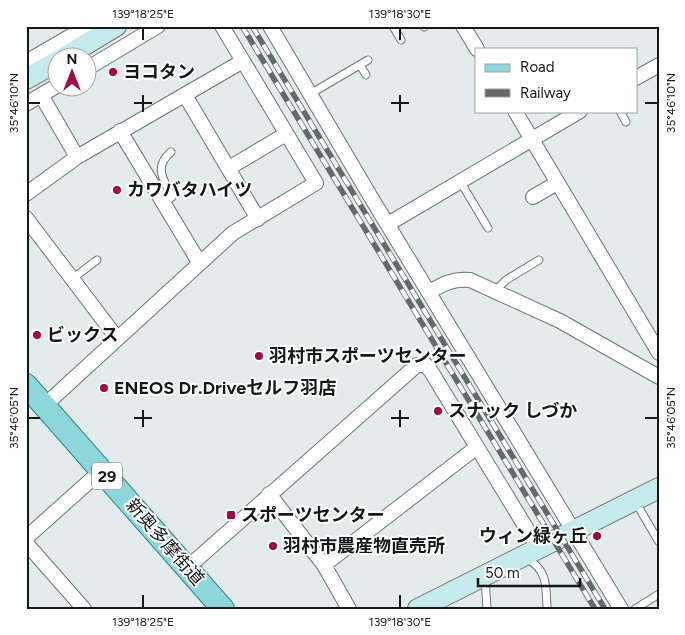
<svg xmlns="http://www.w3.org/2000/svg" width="685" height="635" font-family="Figtree,'Noto Sans JP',sans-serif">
  <rect width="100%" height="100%" fill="#e4ebec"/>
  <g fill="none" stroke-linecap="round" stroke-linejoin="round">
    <g stroke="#6e7575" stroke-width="9">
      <path id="lane" d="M 396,26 L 394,28 L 401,40
        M 424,26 L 424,27
        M 360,65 L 366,75
        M 310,94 L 368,60
        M 620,111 L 626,122
        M 460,181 L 488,228
        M 163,203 L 172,197 C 164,180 153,167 171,152
        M 72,279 L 97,260
        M 495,291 L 506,280 L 539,260
        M 635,501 L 659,542
        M 526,558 C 548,570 546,586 547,609
        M 485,577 L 487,609
        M 635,609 L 659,594"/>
    </g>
    <g stroke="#6e7575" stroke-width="16">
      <path id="street" d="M 270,26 L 372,199 L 621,609
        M 463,26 L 477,49
        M 26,62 L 88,26
        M 88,68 L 158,26
        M 636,78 L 659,65
        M 41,95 L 77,157
        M 185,95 L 258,219
        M 26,104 L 58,85
        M 515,111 L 659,353
        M 120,131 L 199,262
        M 229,168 L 286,134
        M 26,194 L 77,157 L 243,61
        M 533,197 L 557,183
        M 26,218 L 117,338
        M 388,224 L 580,111
        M 429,292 C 443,284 454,278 470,280 L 560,321 L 659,377
        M 44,406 L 233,233 L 316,183 L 222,26
        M 269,494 L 324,565 L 349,609
        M 26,538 L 102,470
        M 26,543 L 84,609
        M 324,565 L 477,447
        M 187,568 L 417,365 L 426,365 L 432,373 L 539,549"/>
    </g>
    <g stroke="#6e7575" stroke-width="22">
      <path id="secondary" d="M 63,58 L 116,26
        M 26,79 L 58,61
        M 418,609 L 659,488"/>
    </g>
    <g stroke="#318386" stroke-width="24">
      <path id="primary" d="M 26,385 L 223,609"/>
    </g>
    <use href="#lane" stroke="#fff" stroke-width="7"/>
    <use href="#street" stroke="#fff" stroke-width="14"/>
    <use href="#secondary" stroke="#c6ebed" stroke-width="20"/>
    <use href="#primary" stroke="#8cd7da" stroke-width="22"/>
    <g stroke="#65696a" stroke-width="5.5">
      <path id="rail" d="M 242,26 L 595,609
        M 252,26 L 605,609"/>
    </g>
    <use href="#rail" stroke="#fff" stroke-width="4" stroke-dasharray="11" stroke-linecap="butt"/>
  </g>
  <path fill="none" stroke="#151818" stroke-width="2" d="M 143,28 L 143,40M 400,28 L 400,40M 143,95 L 143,112M 400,95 L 400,112M 28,103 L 40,103M 134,103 L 152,103M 391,103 L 409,103M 645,103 L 658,103M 143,410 L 143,427M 400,410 L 400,427M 28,418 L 40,418M 134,418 L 152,418M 391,418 L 409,418M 645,418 L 658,418M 143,595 L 143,608M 400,595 L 400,608"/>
  <g fill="#a20846" stroke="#fff" stroke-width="2">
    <circle cx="113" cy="72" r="5"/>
    <circle cx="117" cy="190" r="5"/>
    <circle cx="37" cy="335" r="5"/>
    <circle cx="259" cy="356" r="5"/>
    <circle cx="104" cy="388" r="5"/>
    <circle cx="438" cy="411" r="5"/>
    <rect x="226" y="510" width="10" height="10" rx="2.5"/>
    <circle cx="597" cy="536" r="5"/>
    <circle cx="273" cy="546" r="5"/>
  </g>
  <g text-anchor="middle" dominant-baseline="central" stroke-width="4" stroke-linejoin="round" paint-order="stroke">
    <rect fill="#fff" stroke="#5b5d5d" stroke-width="1" x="92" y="462.5" width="30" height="27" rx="4"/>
    <g font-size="16" font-weight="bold" fill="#151818">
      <text x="107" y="476">29</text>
    </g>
    <g font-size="18" font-weight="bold" fill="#151818" stroke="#fff" text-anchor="start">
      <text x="123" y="72">ヨコタン</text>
      <text x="127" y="190">カワバタハイツ</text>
      <text x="47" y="335">ビックス</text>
      <text x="269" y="356">羽村市スポーツセンター</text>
      <text x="114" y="388">ENEOS Dr.Driveセルフ羽店</text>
      <text x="448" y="411">スナック しづか</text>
      <text x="241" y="515">スポーツセンター</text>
      <text x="587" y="536" text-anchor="end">ウィン緑ヶ丘</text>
      <text x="283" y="546">羽村市農産物直売所</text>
    </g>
    <g font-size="18" fill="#151818" stroke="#fff">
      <text transform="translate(165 542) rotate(49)">新奥多摩街道</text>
    </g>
  </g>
  <rect width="685" height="635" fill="none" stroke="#ffffff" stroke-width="55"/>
  <rect x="475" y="48" width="162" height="65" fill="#ffffff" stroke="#a1a3a3"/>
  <rect x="485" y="64" width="25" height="8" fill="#8cd7da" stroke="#a1a3a3"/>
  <text x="520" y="72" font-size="15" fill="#151818">Road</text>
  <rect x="485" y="89" width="25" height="8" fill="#65696a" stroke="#a1a3a3"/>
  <text x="520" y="98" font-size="15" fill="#151818">Railway</text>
  <g transform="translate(72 72)"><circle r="24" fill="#ffffff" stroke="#a1a3a3"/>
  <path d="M0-4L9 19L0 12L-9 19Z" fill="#a20846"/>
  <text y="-8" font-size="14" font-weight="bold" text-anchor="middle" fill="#151818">N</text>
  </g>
  <path d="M478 578v8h102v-8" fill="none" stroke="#151818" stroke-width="2.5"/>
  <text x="485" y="578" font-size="15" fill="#151818" stroke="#ffffff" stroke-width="4" paint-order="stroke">50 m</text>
  <rect x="28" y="28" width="630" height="580" fill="none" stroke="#151818" stroke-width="2"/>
  <g font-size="12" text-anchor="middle" fill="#151818">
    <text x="143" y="18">139°18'25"E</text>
    <text x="400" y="18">139°18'30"E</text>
    <text transform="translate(14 103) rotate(-90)" y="4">35°46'10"N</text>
    <text transform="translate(671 103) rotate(-90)" y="4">35°46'10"N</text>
    <text transform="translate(14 418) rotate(-90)" y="4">35°46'05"N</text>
    <text transform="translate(671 418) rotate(-90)" y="4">35°46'05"N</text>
    <text x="143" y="626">139°18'25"E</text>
    <text x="400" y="626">139°18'30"E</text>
  </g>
</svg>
